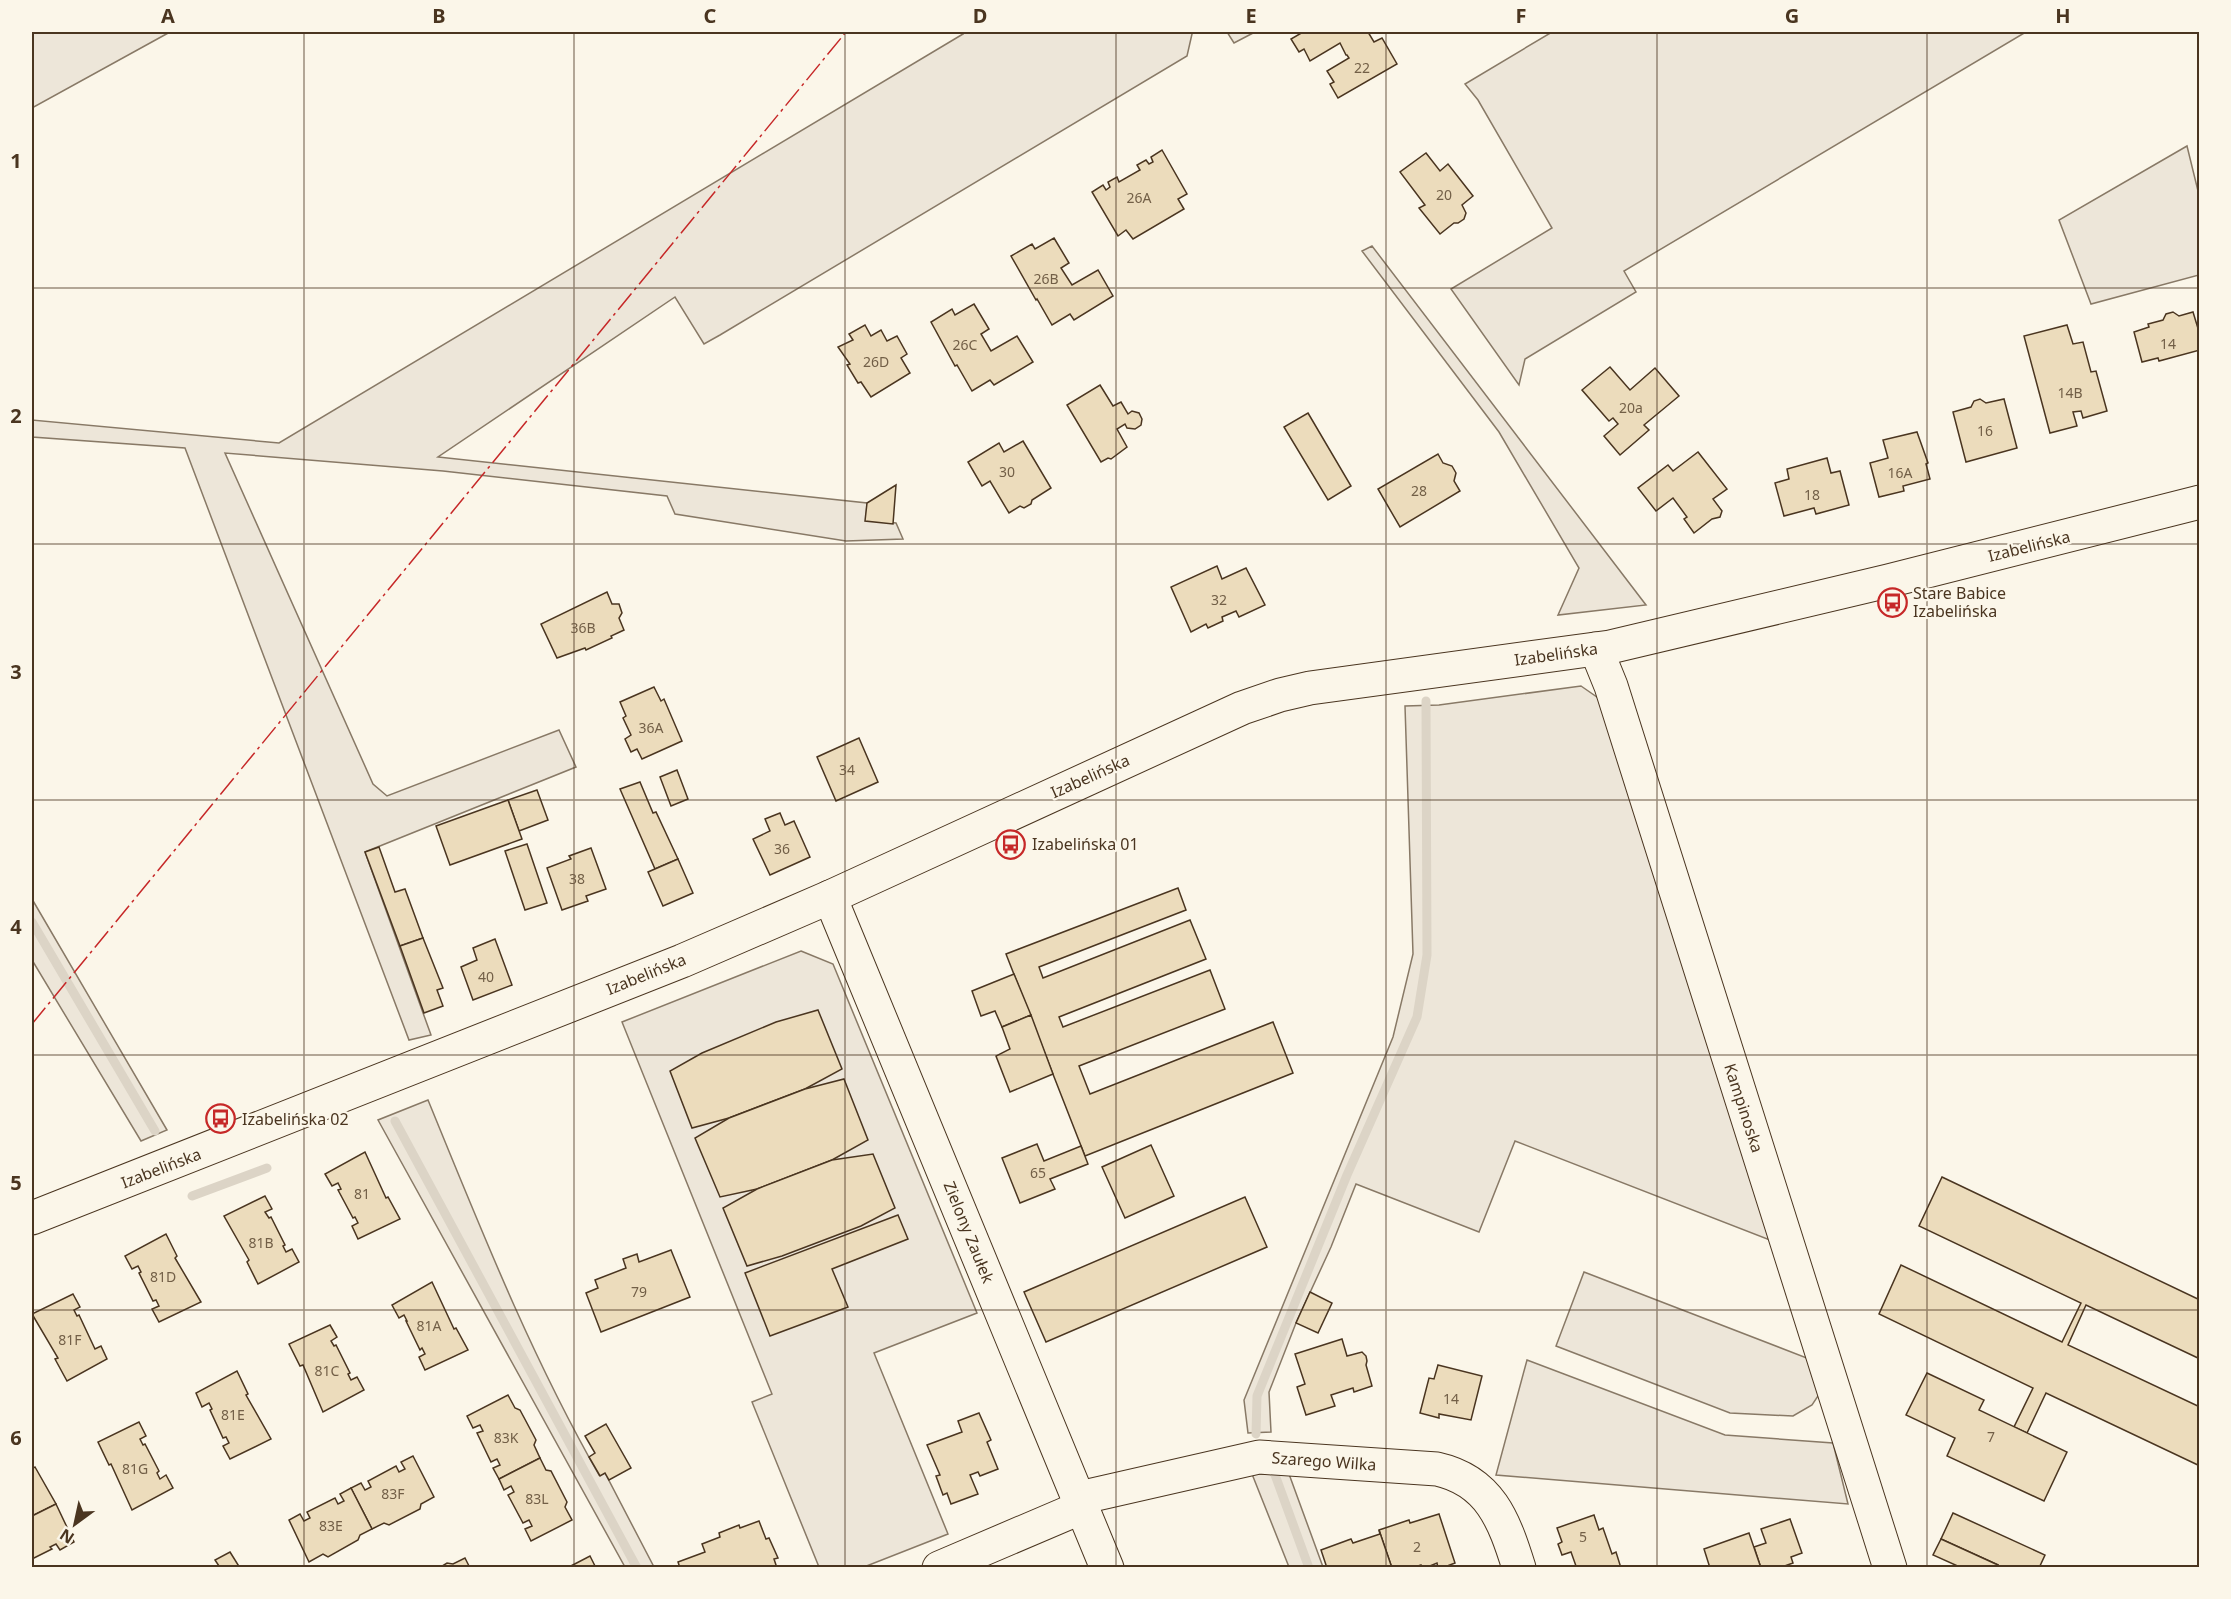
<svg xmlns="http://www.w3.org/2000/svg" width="2231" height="1599" viewBox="0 0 2231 1599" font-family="'Noto Sans',sans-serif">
<rect width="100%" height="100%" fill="#fbf6e9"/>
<!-- green -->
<g fill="#ede6d9" stroke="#887966" stroke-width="1.5">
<polygon points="32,32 170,32 32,108"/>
<polygon points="961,32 1191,32 1192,34 1187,56 720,335 704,344 675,297 438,457 867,503 866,520 896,523 903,539 846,541 675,514 667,496 443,471 225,453 373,784 387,796 559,730 576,767 365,852 431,1035 409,1040 185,448 32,437 32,420 279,443 963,34"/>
<polygon points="1227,32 1255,32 1234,43"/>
<polygon points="1552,32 2026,32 1624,271 1636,292 1525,359 1519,385 1451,289 1552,228 1478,100 1465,84"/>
<polygon points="2187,146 2199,195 2199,275 2091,304 2059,220"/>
<polygon points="1372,246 1646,605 1558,615 1579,568 1499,432 1362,251"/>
<polygon points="1581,686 1604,702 1775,1242 1515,1141 1479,1232 1356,1184 1331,1247 1296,1323 1269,1392 1271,1432 1248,1433 1244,1400 1393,1037 1413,954 1405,706 1439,705"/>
<polygon points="32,899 167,1130 141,1141 32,960"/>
<polygon points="801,951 833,964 977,1313 874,1353 948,1534 864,1567 819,1567 752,1402 772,1394 622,1022"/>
<path d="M428,1100C480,1227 531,1356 599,1475L605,1473L654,1567H625L378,1120Z"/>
<polygon points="1584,1272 1812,1360 1822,1390 1812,1405 1793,1416 1730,1413 1556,1346"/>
<polygon points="1527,1360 1725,1435 1833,1443 1848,1504 1496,1475"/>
<polygon points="1252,1474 1289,1474 1323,1567 1289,1567"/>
</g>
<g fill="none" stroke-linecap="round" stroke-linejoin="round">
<!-- stream -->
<g stroke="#dcd4c6" stroke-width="9">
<polyline points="32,922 155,1131"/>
<polyline points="395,1121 637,1568"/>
<polyline points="192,1196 267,1168"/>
<polyline points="1256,1434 1257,1396 1347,1175 1417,1017 1427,955 1426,701"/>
<polyline points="1274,1472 1309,1568"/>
</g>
</g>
<!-- building -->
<g fill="#ecdcbc" stroke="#4a3520" stroke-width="1.5">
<polygon points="1303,32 1368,32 1374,42 1382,38 1397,64 1338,98 1330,84 1334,82 1327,71 1349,58 1347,55 1346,55 1340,43 1310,61 1304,49 1299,52 1291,39"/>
<polygon points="1162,150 1187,194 1178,199 1184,209 1133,239 1126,230 1118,236 1092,192 1103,185 1106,190 1110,187 1108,182 1117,177 1119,182 1140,170 1137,165 1146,160 1149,164 1153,162 1151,157"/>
<polygon points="1426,153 1440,171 1448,164 1473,196 1462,205 1466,213 1464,219 1458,223 1454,223 1440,234 1419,208 1425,205 1400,172"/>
<polygon points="1054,238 1069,263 1061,268 1072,285 1098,270 1113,296 1074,320 1070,314 1052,325 1037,299 1036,300 1011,256 1032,244 1035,249"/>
<polygon points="974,304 989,329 981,334 991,351 1017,336 1033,362 994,385 990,380 972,391 957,365 955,366 931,322 952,309 955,315"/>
<polygon points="2173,312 2179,316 2193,312 2200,335 2200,350 2159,361 2158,358 2142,362 2134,332 2149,327 2148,324 2163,320 2166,314"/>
<polygon points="865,325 871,336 881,330 887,341 897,336 907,354 901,358 910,373 871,397 861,382 858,383 847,365 850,364 838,347 853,340 849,334"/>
<polygon points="2067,325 2073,344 2083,342 2091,372 2096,371 2107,411 2083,418 2081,411 2073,412 2077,426 2050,433 2024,336"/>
<polygon points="1610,367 1630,390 1655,368 1679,396 1644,425 1649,430 1620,455 1604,436 1618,424 1613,418 1609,421 1582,390"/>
<polygon points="1100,385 1113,406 1121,402 1128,414 1132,411 1139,413 1142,419 1141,425 1135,429 1127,428 1125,424 1117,429 1127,447 1111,459 1108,458 1101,462 1067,405"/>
<polygon points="1980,399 1986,403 2004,399 2017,448 1966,462 1953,412 1971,407 1974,401"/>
<polygon points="1308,413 1351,486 1328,500 1284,427"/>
<polygon points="1917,432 1928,463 1926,464 1930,479 1903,486 1904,491 1879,497 1870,463 1888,458 1883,440"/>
<polygon points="1023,441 1051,488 1032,500 1031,504 1024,508 1020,506 1009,513 990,481 982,486 968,462 999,443 1004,452"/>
<polygon points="1698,452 1727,489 1713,499 1722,511 1720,517 1712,519 1694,533 1684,519 1687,517 1673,498 1656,511 1638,488 1668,465 1673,471"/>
<polygon points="1438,454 1443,463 1452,466 1456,473 1454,481 1460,491 1400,527 1378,489"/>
<polygon points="1827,458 1831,473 1840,471 1849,505 1816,514 1814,508 1784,516 1775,483 1789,479 1787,469"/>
<polygon points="896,485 893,524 865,521 867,503"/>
<polygon points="1217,566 1222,579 1246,568 1265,605 1239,617 1236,611 1222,617 1223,621 1208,628 1206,624 1191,632 1171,587"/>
<polygon points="607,592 612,604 619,604 622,613 619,618 624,630 611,636 612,638 586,650 585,648 557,658 541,624"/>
<polygon points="654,687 661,701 664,699 682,741 642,759 637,749 631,752 625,739 631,735 623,718 626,716 620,702"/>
<polygon points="859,738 878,782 836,801 817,757"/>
<polygon points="677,770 688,799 671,806 660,777"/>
<polygon points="640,782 653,813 656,812 678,859 655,869 620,789"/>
<polygon points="537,790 548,820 519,831 508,800"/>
<polygon points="508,800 522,839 450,865 436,826"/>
<polygon points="780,813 785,825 794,821 810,857 770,875 753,839 770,831 765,819"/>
<polygon points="527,844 547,903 525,910 505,851"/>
<polygon points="379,847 395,892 405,889 423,938 400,946 365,852"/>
<polygon points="591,848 606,889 586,896 588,901 562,910 547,868 571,859 569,856"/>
<polygon points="678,859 693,893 663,906 648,872"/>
<polygon points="1178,888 1186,910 1039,967 1043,978 1190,920 1206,959 1059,1017 1063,1027 1210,970 1225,1009 1079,1066 1090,1094 1273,1022 1293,1073 1085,1156 1006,954"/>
<polygon points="423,938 443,988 437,990 443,1006 424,1013 400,946"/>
<polygon points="495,939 512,985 473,1000 461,967 477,960 473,948"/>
<polygon points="1014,974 1031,1015 1002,1027 995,1011 981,1016 972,991"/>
<polygon points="818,1010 842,1069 805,1089 729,1118 692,1128 670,1071 702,1053 776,1022"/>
<polygon points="1031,1015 1053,1074 1010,1092 996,1056 1010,1049 1002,1027"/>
<polygon points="844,1079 868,1140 832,1160 757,1189 720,1197 695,1138 729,1118 805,1089"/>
<polygon points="1037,1144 1044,1161 1081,1146 1088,1164 1050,1179 1055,1189 1020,1203 1002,1158"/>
<polygon points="1151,1145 1174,1196 1125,1218 1102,1167"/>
<polygon points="365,1152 386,1198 388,1197 400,1219 358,1239 352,1226 358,1223 355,1217 353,1218 338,1190 341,1189 338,1183 332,1186 325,1174"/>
<polygon points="873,1154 895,1208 861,1226 782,1256 747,1266 723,1208 757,1189 832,1160"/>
<polygon points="1942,1177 2200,1300 2200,1359 2086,1305 2068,1345 2200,1407 2200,1466 2046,1393 2027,1433 2014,1427 2033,1388 1879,1314 1901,1265 2062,1342 2081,1303 1919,1226"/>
<polygon points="265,1196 272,1209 265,1212 269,1218 271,1217 285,1245 283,1246 286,1252 292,1249 299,1262 258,1284 247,1262 249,1260 224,1216"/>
<polygon points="1245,1197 1267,1247 1046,1342 1024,1292"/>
<polygon points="898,1215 908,1239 832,1269 848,1307 770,1336 745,1273"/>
<polygon points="166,1234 177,1256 175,1258 201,1302 159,1322 152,1309 159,1306 156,1300 153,1301 139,1273 141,1272 138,1266 132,1269 125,1256"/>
<polygon points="671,1250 690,1297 601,1332 586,1293 598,1288 595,1280 626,1268 623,1259 637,1254 639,1262"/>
<polygon points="432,1282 454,1329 456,1328 468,1350 425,1370 419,1357 425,1354 422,1348 420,1350 406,1321 407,1321 404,1315 399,1318 392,1305"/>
<polygon points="1310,1292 1332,1303 1318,1333 1296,1323"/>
<polygon points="73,1294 80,1307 74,1310 77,1316 79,1315 95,1349 101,1346 107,1359 67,1381 55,1359 58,1358 32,1314"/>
<polygon points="330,1325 337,1337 331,1341 334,1346 336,1345 350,1373 348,1374 351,1380 357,1377 364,1390 323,1412 303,1365 300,1366 289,1344"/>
<polygon points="1342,1339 1347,1356 1362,1352 1366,1356 1367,1361 1366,1365 1372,1386 1354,1392 1353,1388 1331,1395 1335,1406 1306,1415 1297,1387 1305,1384 1295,1354"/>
<polygon points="1438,1365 1482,1376 1471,1420 1439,1414 1439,1418 1420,1413 1429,1378 1434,1379"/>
<polygon points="237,1371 248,1394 246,1395 271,1439 230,1459 223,1446 229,1443 226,1437 223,1438 210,1410 212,1409 209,1403 202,1407 196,1393"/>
<polygon points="1927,1373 1984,1400 1979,1410 2067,1452 2044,1501 1947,1456 1955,1438 1906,1415"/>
<polygon points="508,1395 515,1408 520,1410 536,1440 534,1445 540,1458 499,1479 493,1468 500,1465 497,1459 491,1462 477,1433 483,1431 480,1425 473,1428 467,1416"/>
<polygon points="979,1413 991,1440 987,1442 998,1469 980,1476 978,1472 970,1475 978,1494 951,1504 947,1493 943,1495 936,1476 940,1475 927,1445 962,1432 958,1421"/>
<polygon points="139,1422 146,1436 140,1439 143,1445 145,1444 159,1471 157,1473 160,1479 166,1475 173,1488 132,1510 111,1464 109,1465 98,1442"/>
<polygon points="606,1424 631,1468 609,1480 605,1473 600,1476 589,1457 595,1453 585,1436"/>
<polygon points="413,1456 434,1497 421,1504 420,1509 389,1525 384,1523 372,1529 351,1488 361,1483 365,1490 371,1487 368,1481 396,1466 399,1472 405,1469 401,1462"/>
<polygon points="540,1458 546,1470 551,1471 567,1502 565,1507 572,1520 531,1541 525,1529 532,1526 529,1520 523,1523 508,1495 514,1492 511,1486 504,1490 499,1479"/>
<polygon points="35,1467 56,1504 32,1516 32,1469"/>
<polygon points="351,1488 372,1529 360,1535 358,1540 328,1557 323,1554 309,1562 289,1520 300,1514 304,1521 310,1518 307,1512 335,1498 338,1504 344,1501 340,1494"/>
<polygon points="56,1504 74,1542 60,1550 56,1544 50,1547 52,1549 32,1559 32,1516"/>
<polygon points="1953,1513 2045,1555 2039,1568 1997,1568 1998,1565 1941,1539"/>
<polygon points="1439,1514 1455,1563 1442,1568 1438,1568 1437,1563 1425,1568 1422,1568 1421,1565 1412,1568 1392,1568 1379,1530 1409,1520 1410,1523"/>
<polygon points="1594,1515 1599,1530 1603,1528 1612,1554 1616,1552 1621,1568 1571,1568 1576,1566 1571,1552 1562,1555 1558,1544 1562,1542 1557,1528"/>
<polygon points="1790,1519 1802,1553 1791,1557 1793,1563 1779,1568 1761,1568 1754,1547 1766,1543 1761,1529"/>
<polygon points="759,1521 766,1539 769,1538 778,1558 774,1559 777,1568 680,1568 678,1562 705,1552 702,1544 720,1537 719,1533 739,1525 740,1528"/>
<polygon points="1379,1530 1392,1568 1327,1568 1321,1550 1351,1539 1353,1543 1380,1534"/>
<polygon points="1749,1533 1761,1568 1710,1568 1704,1549"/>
<polygon points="1941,1539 1998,1565 1997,1568 1962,1568 1933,1555"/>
<polygon points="230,1552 240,1568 215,1568 219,1566 215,1560"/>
<polygon points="590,1556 596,1568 567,1568"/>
<polygon points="465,1558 470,1568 439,1568 447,1563 453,1564"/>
</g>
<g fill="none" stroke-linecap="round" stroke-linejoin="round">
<defs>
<g id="minor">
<polyline points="1596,649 1611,686 1890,1568"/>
<polyline points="830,897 1107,1568"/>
<polyline points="32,1218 682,961 830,897 1242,708 1280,695 1310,688 1610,647 1888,581 2200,502"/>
<path d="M1079,1498L1259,1457L1437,1469C1490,1481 1504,1520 1519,1568"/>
<polyline points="939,1568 1082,1507"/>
</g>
</defs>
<!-- minor casing -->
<use href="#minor" stroke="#4a3520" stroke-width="35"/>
<!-- minor -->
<use href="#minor" stroke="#fbf6e9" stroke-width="33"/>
<!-- power -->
<polyline stroke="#c62828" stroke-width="1.5" stroke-dasharray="21 4.5 3 4.5" stroke-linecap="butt" points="32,1024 846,32"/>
</g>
<!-- grid -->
<path fill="none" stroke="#4a3520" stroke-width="1.5" stroke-opacity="0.55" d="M304,32V1568M574,32V1568M845,32V1568M1116,32V1568M1386,32V1568M1657,32V1568M1927,32V1568M32,288H2200M32,544H2200M32,800H2200M32,1055H2200M32,1310H2200"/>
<!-- icons -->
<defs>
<symbol id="bus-ring" viewBox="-11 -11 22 22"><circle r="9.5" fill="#fbf6e9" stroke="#c62828" stroke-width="1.5"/><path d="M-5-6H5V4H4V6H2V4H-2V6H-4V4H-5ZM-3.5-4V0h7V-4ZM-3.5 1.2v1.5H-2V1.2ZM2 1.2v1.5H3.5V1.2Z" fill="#c62828"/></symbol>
</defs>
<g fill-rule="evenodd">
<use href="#bus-ring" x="1876" y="586" width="33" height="33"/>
<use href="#bus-ring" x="994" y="828" width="33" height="33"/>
<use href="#bus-ring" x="204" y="1102" width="33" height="33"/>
</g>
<g text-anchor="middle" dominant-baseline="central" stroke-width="4.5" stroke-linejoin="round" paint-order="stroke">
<!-- number labels -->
<g font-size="14" fill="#725f47">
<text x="1362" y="67">22</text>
<text x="1444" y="194">20</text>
<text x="1139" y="197">26A</text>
<text x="1046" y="278">26B</text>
<text x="2168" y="343">14</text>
<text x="965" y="344">26C</text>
<text x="876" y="361">26D</text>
<text x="2070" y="392">14B</text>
<text x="1631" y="407">20a</text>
<text x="1985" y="430">16</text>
<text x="1007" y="471">30</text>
<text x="1900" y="472">16A</text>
<text x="1419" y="490">28</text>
<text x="1812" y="494">18</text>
<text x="1219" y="599">32</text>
<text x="583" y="627">36B</text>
<text x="651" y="727">36A</text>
<text x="847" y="769">34</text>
<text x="782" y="848">36</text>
<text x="577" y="878">38</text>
<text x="486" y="976">40</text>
<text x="1038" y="1172">65</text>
<text x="362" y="1193">81</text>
<text x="261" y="1242">81B</text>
<text x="163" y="1276">81D</text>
<text x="639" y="1291">79</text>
<text x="429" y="1325">81A</text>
<text x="70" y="1339">81F</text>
<text x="327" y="1370">81C</text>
<text x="1451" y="1398">14</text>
<text x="233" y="1414">81E</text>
<text x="1991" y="1436">7</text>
<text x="506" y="1437">83K</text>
<text x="135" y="1468">81G</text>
<text x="393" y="1493">83F</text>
<text x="537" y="1498">83L</text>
<text x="331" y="1525">83E</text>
<text x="1583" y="1536">5</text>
<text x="1417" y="1546">2</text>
</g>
<!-- street labels -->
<g font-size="16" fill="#4a3520" stroke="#fbf6e9">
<text transform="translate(2029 546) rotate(-14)">Izabelińska</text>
<text transform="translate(1556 654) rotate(-8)">Izabelińska</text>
<text transform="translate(1090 776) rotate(-24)">Izabelińska</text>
<text transform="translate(646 974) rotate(-22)">Izabelińska</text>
<text transform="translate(1744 1108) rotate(72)">Kampinoska</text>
<text transform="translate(161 1168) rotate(-21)">Izabelińska</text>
<text transform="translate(969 1232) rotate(68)">Zielony Zaułek</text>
<text transform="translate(1324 1461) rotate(4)">Szarego Wilka</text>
</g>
<!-- poi labels -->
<g font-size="16" fill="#4a3520" stroke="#fbf6e9" text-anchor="start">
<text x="1913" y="593">Stare Babice<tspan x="1913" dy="18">Izabelińska</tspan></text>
<text x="1032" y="844">Izabelińska 01</text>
<text x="242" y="1119">Izabelińska 02</text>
</g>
</g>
<!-- border -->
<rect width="2231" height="1599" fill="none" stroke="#fbf6e9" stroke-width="66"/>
<!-- north arrow -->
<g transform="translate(75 1524) rotate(213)" stroke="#fbf6e9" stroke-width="4.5" paint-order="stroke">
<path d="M0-4.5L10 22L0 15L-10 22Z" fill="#4a3520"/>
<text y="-9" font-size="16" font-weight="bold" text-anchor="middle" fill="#4a3520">N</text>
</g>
<rect x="33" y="33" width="2165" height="1533" fill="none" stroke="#4a3520" stroke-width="2"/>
<g font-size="20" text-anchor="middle" font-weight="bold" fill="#4a3520">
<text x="168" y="23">A</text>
<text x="439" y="23">B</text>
<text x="710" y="23">C</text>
<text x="980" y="23">D</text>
<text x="1251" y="23">E</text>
<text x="1521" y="23">F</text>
<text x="1792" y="23">G</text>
<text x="2063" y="23">H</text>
<text x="16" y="168">1</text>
<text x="16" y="423">2</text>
<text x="16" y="679">3</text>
<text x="16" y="934">4</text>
<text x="16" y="1190">5</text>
<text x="16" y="1445">6</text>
</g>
</svg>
